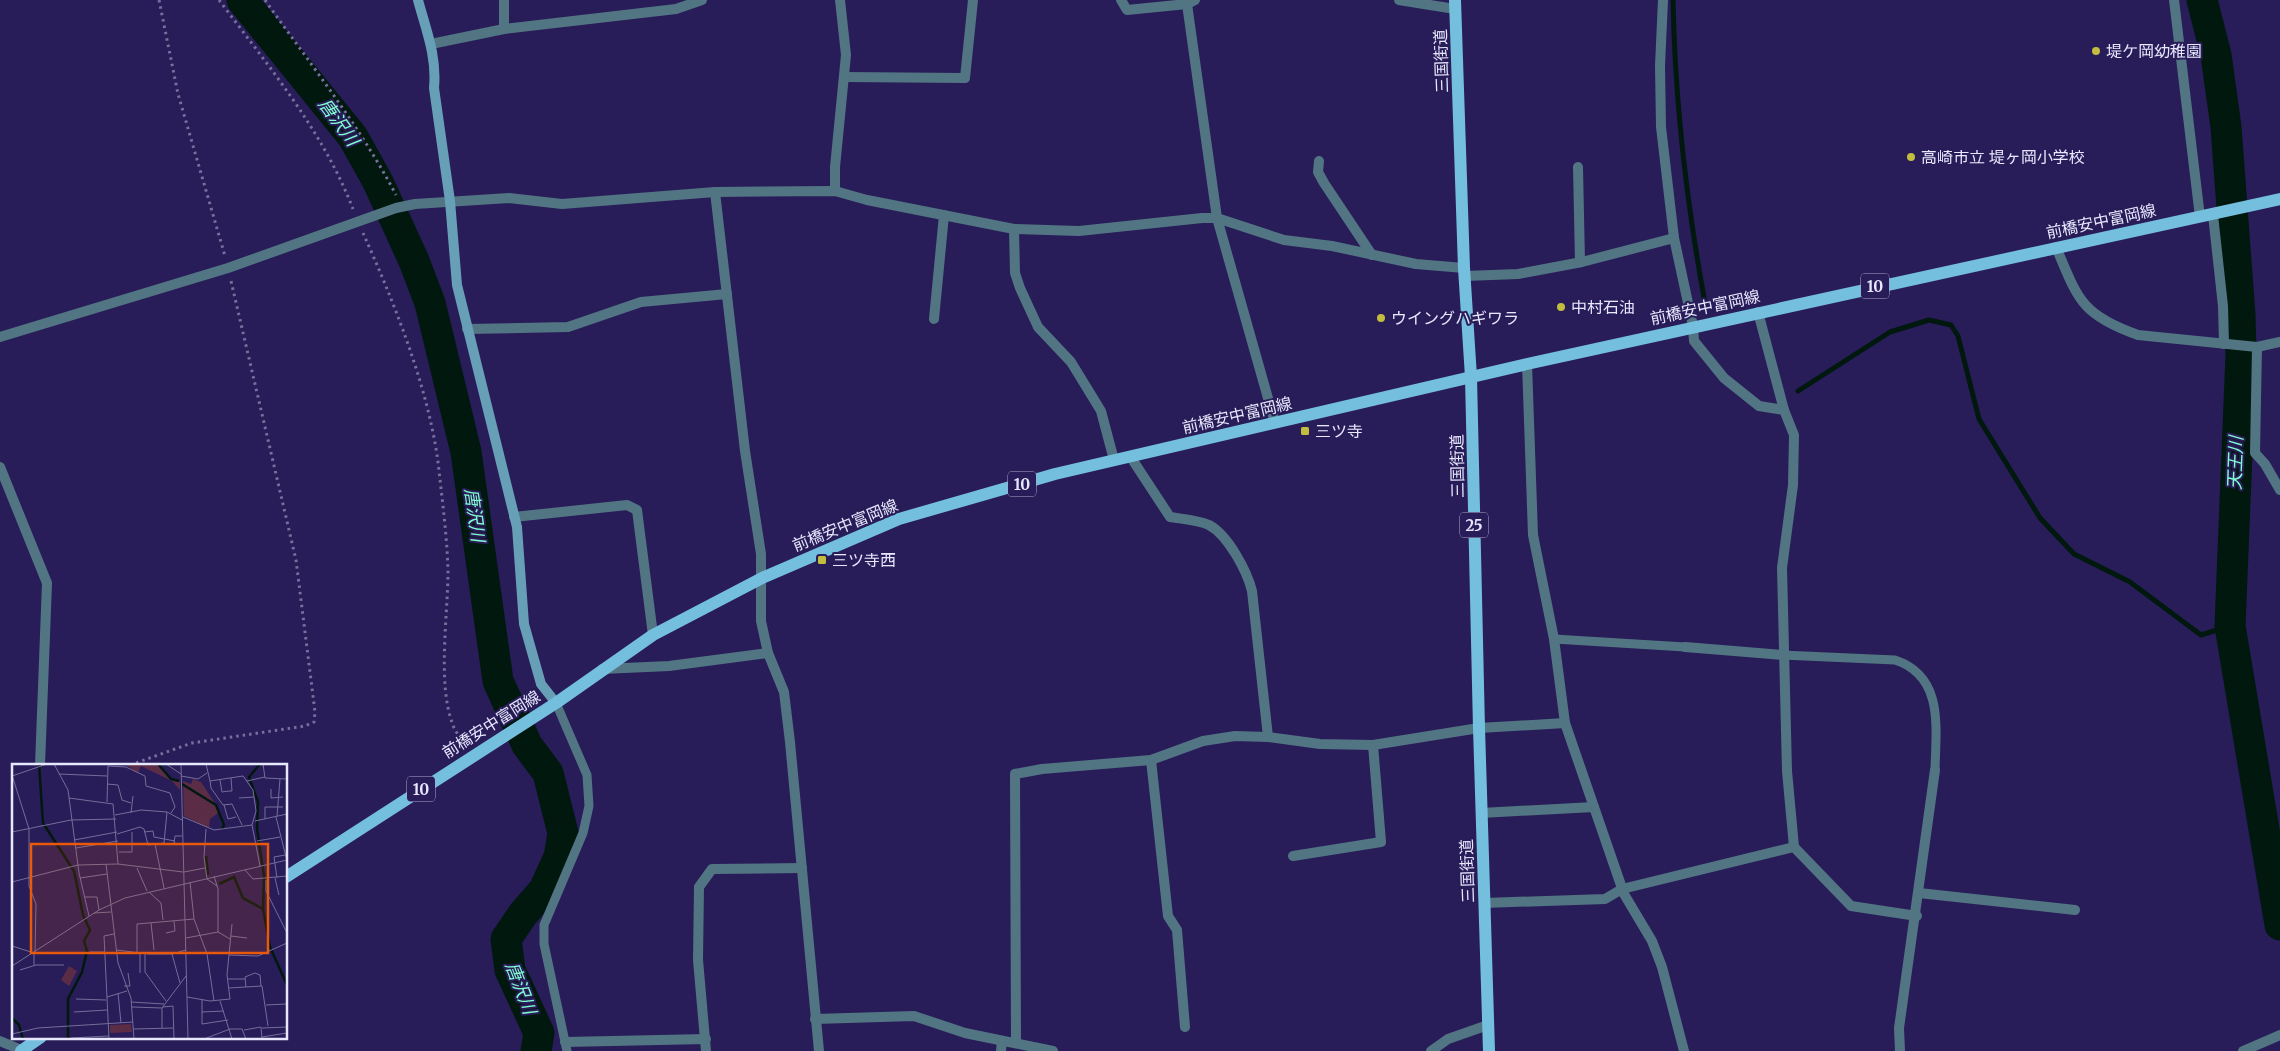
<svg xmlns="http://www.w3.org/2000/svg" width="2280" height="1051" viewBox="0 0 2280 1051" font-family="Merriweather,'Noto Sans JP',serif">
<rect width="100%" height="100%" fill="#281d58"/>
<g fill="none" stroke-linecap="round" stroke-linejoin="round">
<!-- stream -->
<g stroke="#00180e" stroke-width="5">
<path d="M1673,0C1675,105 1686,200 1705,303"/>
<polyline points="1798,391 1890,332 1929,320 1951,325 1958,336 1979,419 2040,518 2074,554 2130,582 2201,635 2230,626"/>
</g>
<!-- river -->
<g stroke="#00180e" stroke-width="31">
<polyline points="242,0 353,137 378,182 414,261 430,303 466,452 498,681 527,745 548,773 563,833 559,857 544,890 523,914 506,939 510,970 539,1033 536,1051"/>
<polyline points="2202,0 2216,55 2226,127 2240,315 2241,354 2230,626 2280,925"/>
</g>
<!-- path -->
<g stroke="#76709c" stroke-width="3" stroke-dasharray="2.5 4" stroke-linecap="butt">
<polyline points="159,0 178,94 225,256"/>
<path d="M219,0C269,67 323,131 353,209"/>
<path d="M265,0C310,64 360,126 396,195"/>
<path d="M363,233C394,302 428,387 438,462C442,498 447,535 448,571C448,615 437,685 453,725C455,732 461,738 465,744"/>
<polyline points="130,765 192,743 305,726 314,722 315,712 296,560 231,281"/>
</g>
<!-- lane -->
<g stroke="#527583" stroke-width="9">
<polyline points="1554,639 1685,647"/>
<path d="M1782,655L1895,660C1944,676 1936,727 1935,770"/>
<polyline points="556,703 587,775 589,806 583,833 544,925 544,944 567,1051"/>
</g>
<!-- street -->
<g stroke="#527583" stroke-width="10">
<polyline points="1121,0 1127,10 1187,4 1195,0"/>
<polyline points="1399,0 1455,9"/>
<polyline points="1663,0 1660,66 1661,127 1674,238 1693,326 1694,341 1724,378 1759,406 1784,410"/>
<polyline points="2174,0 2200,217"/>
<polyline points="1187,4 1217,218 1275,423"/>
<polyline points="504,29 504,0"/>
<polyline points="431,44 504,29 676,9 702,0"/>
<polyline points="844,77 965,78 973,0"/>
<polyline points="1319,161 1318,172 1324,183 1372,255"/>
<polyline points="1578,167 1580,262"/>
<polyline points="835,191 835,167 846,55 840,0"/>
<polyline points="715,192 745,451 761,554 761,621 768,653 784,692 790,742 819,1051"/>
<polyline points="2213,215 2223,306 2224,344"/>
<polyline points="1014,229 1015,273 1020,288 1038,327 1071,362 1101,411 1114,460"/>
<path d="M2056,247C2078,299 2081,315 2138,335L2257,347L2280,342"/>
<polyline points="1465,276 1518,274 1582,262 1674,238"/>
<polyline points="1758,312 1784,410 1794,435 1793,485 1782,568 1787,771 1794,847 1851,906 1917,916"/>
<polyline points="934,319 944,215"/>
<polyline points="467,329 568,327 641,302 727,294"/>
<polyline points="0,337 228,268 396,208 415,204 509,198 562,204 715,192 835,191 867,200 1014,229 1079,231 1202,218 1217,218 1284,240 1332,246 1416,264 1464,268"/>
<polyline points="2257,347 2255,453 2265,464 2280,490"/>
<polyline points="1527,364 1533,535 1554,639 1565,723 1624,894 1652,941 1662,967 1684,1051"/>
<path d="M1130,456L1170,517C1182,519 1198,520 1209,525C1228,535 1247,571 1252,591L1268,737"/>
<polyline points="0,467 47,583 40,765"/>
<polyline points="514,517 627,505 637,510 653,635"/>
<polyline points="1685,647 1782,655"/>
<polyline points="602,669 669,666 768,653"/>
<polyline points="1151,760 1168,916 1177,930 1185,1027"/>
<polyline points="1481,813 1594,807"/>
<polyline points="1293,856 1381,842 1373,745"/>
<polyline points="1919,893 2075,910"/>
<polyline points="1484,903 1605,899 1622,889 1794,847"/>
<polyline points="815,1019 914,1016 965,1033 1053,1051"/>
<polyline points="0,1041 24,1051"/>
<polyline points="565,1042 706,1039"/>
<polyline points="1016,1042 1015,774 1042,769 1151,760 1203,741 1235,736 1268,737 1320,744 1373,745 1479,728 1565,723"/>
<polyline points="706,1051 698,960 699,887 712,869 802,868"/>
<polyline points="1001,1051 1002,1041"/>
<polyline points="1431,1051 1448,1039 1488,1025"/>
<polyline points="1900,1051 1899,1028 1935,770"/>
<polyline points="2243,1051 2280,1035"/>
</g>
<!-- secondary -->
<path stroke="#679fb7" stroke-width="10" d="M418,0C426,30 437,56 434,88L450,201L457,285L517,527L524,624L541,684L556,703"/>
<!-- primary -->
<g stroke="#75bfde" stroke-width="12">
<polyline points="1455,0 1464,268 1471,377 1479,728 1489,1051"/>
<polyline points="286,877 556,703 653,635 762,578 899,519 1055,474 1527,364 2280,199"/>
<polyline points="21,1051 41,1037"/>
</g>
</g>
<!-- markers -->
<g fill="#c3bd3f" stroke="#281d58" stroke-width="2">
<circle cx="2096" cy="51" r="5"/>
<circle cx="1911" cy="157" r="5"/>
<circle cx="1561" cy="307" r="5"/>
<circle cx="1381" cy="318" r="5"/>
<rect x="1300" y="426" width="10" height="10" rx="2.5"/>
<rect x="817" y="555" width="10" height="10" rx="2.5"/>
</g>
<g text-anchor="middle" dominant-baseline="central" stroke-width="4" stroke-linejoin="round" paint-order="stroke">
<!-- shield labels -->
<g fill="#281d58" stroke="#aeaacc" stroke-width="1">
<rect x="1861" y="273.5" width="28" height="25" rx="4"/>
<rect x="1008" y="471.5" width="28" height="25" rx="4"/>
<rect x="1460" y="512.5" width="28" height="25" rx="4"/>
<rect x="407" y="776.5" width="28" height="25" rx="4"/>
</g>
<g font-size="15" font-weight="bold" fill="#e7e7fd">
<text x="1875" y="286">10</text>
<text x="1022" y="484">10</text>
<text x="1474" y="525">25</text>
<text x="421" y="789">10</text>
</g>
<!-- poi labels -->
<g font-size="16" fill="#e7e7fd" stroke="#281d58" text-anchor="start">
<text x="2106" y="51">堤ケ岡幼稚園</text>
<text x="1921" y="157">高崎市立 堤ヶ岡小学校</text>
<text x="1571" y="307">中村石油</text>
<text x="1391" y="318">ウイングハギワラ</text>
<text x="1315" y="431">三ツ寺</text>
<text x="832" y="560">三ツ寺西</text>
</g>
<!-- street labels -->
<g font-size="16" fill="#e7e7fd" stroke="#281d58">
<text transform="translate(1441 61) rotate(-92)">三国街道</text>
<text transform="translate(2101 221) rotate(-12)">前橋安中富岡線</text>
<text transform="translate(1705 307) rotate(-12)">前橋安中富岡線</text>
<text transform="translate(1237 415) rotate(-13)">前橋安中富岡線</text>
<text transform="translate(1457 466) rotate(-91)">三国街道</text>
<text transform="translate(845 525) rotate(-22)">前橋安中富岡線</text>
<text transform="translate(491 724) rotate(-32)">前橋安中富岡線</text>
<text transform="translate(1467 871) rotate(-92)">三国街道</text>
</g>
<!-- water labels -->
<g font-size="18" font-style="italic" fill="#81fecf" stroke="#281d58">
<text transform="translate(339 122) rotate(54)">唐沢川</text>
<text transform="translate(2235 463) rotate(-88)">天王川</text>
<text transform="translate(475 515) rotate(82)">唐沢川</text>
<text transform="translate(521 988) rotate(69)">唐沢川</text>
</g>
</g>
<!-- overview -->
<g transform="translate(12 764)">
<rect width="275" height="275" fill="#281d58"/>
<path d="M113,0H145L159,16L168,18V26L160,17L133,4L129,2L126,9ZM181,15L189,18L206,44V49L198,55L197,64L172,52L171,17L179,20ZM57,202L65,207L57,222L49,216ZM119,260L120,268L98,269V261Z" fill="#5b2c46"/>
<path fill="none" stroke="#00180e" stroke-width="2.5" d="M27,0L31,59L62,107L71,151L78,166L72,177L75,187L70,208L56,235V275M146,0L159,15L167,17M248,0L237,13L246,38L245,65L252,112L251,145L258,183L275,221M170,20L204,41L212,61L210,65M194,92L196,111M207,120L222,113L231,134L251,145M0,254L7,261L11,275"/>
<path fill="none" stroke="#746e9a" stroke-width="1" d="M42,0L56,26L67,109L77,152M154,0L169,10M169,0L176,275M194,0L198,17L231,12L241,26L244,47L240,61L248,102M251,0L253,14L275,15M96,2L114,3L133,12L134,22L158,29L163,43L159,49M47,10L95,12M0,11L17,65V122L24,140L23,188M0,12L35,0M169,12L186,15L195,9M208,16L210,28L217,27H220L219,14M198,17L199,24L211,41L220,40L230,61M235,17L253,13M95,20L106,21L110,36L119,39M259,25V34L271,33M57,34L101,40L106,100M227,34L242,33M95,38L96,2M212,41L216,55L224,53M119,49L121,32M103,51L129,46L155,48L170,56M265,52L268,15M171,53L202,66L240,61M264,53L275,97M253,55V43H271M243,57L275,50M194,65L192,93L195,115L205,122M0,68L59,56L104,55M132,68L141,67L142,73L163,77M105,70L128,63L132,65L136,81L152,79L155,48M170,72H163L162,79L171,81M62,76L105,68M245,77L268,73M143,80L152,124M64,84L106,77M107,88H120V68M94,100L106,199L119,234L122,275M125,104L135,127M233,106L241,115L275,112M172,108L193,104M202,112L206,125V168L218,175M68,114L95,110M263,114L267,131M265,114L262,93L273,91M254,116V127L275,169M0,118L66,101L106,100L171,108M178,118L182,155L195,190L202,237M137,128L149,139L151,156M73,133H85L87,146M82,149L99,148M139,159L142,186M154,169L163,167L162,157M219,172L235,174M174,174L206,168M0,182L22,189V201M104,186L137,190H160L174,186M78,188H93M125,188V160L182,155M133,190V208L154,237M160,190L168,219M217,191L246,192L275,179M0,202L87,146L113,134L275,96M8,206L24,201H52M128,209V189M215,215H233M112,222H118L116,209M234,223L233,213L243,209L248,211L249,222M217,224L250,222L256,262M106,229L109,259M95,233L115,227M175,233L198,237L218,235L215,211L220,160M64,235L94,236M190,235V260L216,256M208,237L220,275M119,238L152,240M254,241L274,240M120,243L150,244M151,243L161,242L162,275M62,248L95,246M190,248L212,247M150,264V244L174,212M250,264L275,263M121,265L161,264M232,266L249,263L250,275M0,270L26,264L121,258M250,273L275,269M59,274L97,272M97,275L92,172L102,170M192,275L218,265H230L234,275"/>
<path fill="#e8590c" fill-opacity="0.15" stroke="#e8590c" stroke-width="2.5" d="M19,80H256V189H19Z"/>
<rect width="275" height="275" fill="none" stroke="#e7e7fd" stroke-width="2.5"/>
</g>
</svg>
